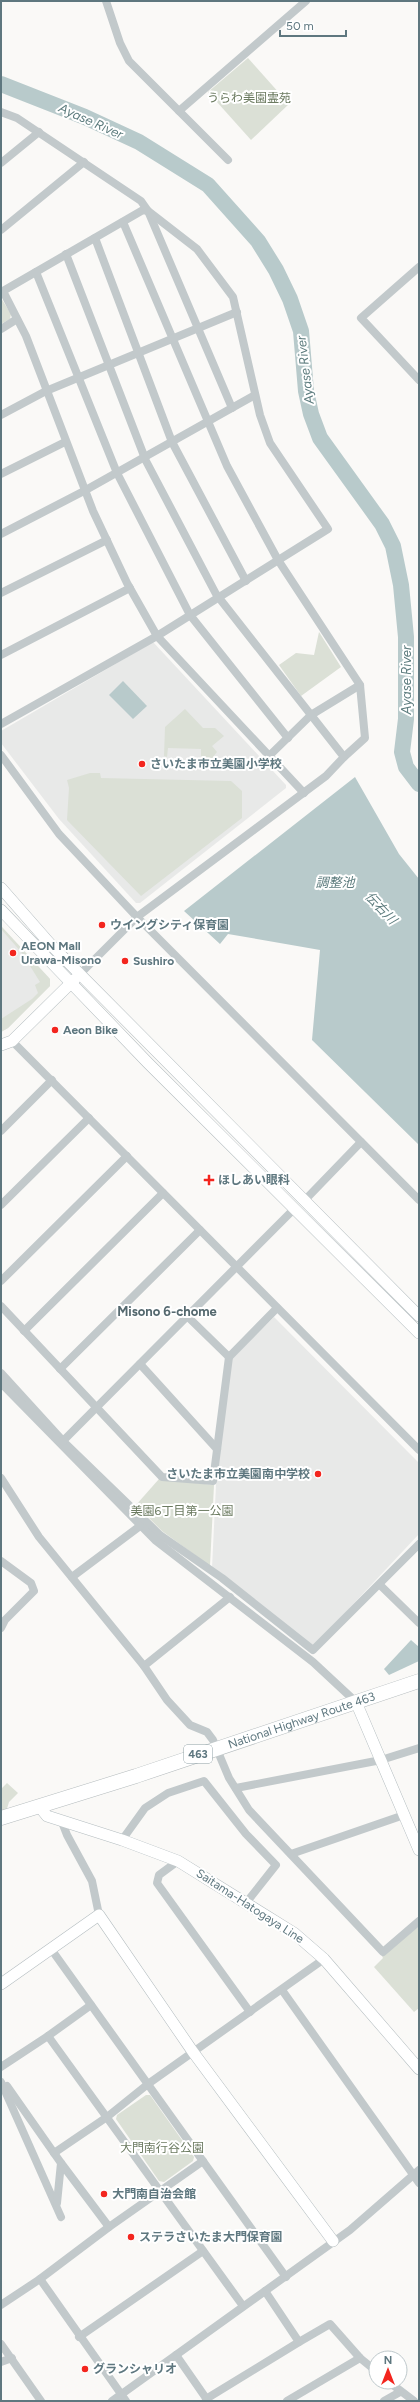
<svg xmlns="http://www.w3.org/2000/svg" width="420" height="2402" viewBox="0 0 420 2402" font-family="Figtree,'Noto Sans JP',sans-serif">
<rect width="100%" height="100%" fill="#faf9f7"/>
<!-- built -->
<g fill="#e8e9e8">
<polygon points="153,642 286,785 286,788 140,903 136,903 59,819 1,743 1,731"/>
<polygon points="1,926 50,979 50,986 8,1028 1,1032"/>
<polygon points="274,1317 419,1463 419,1534 313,1647 212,1568 216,1485 231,1360"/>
</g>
<!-- green -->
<g fill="#dbe0d6">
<polygon points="248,58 289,104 251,140 208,92"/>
<polygon points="1,298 11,314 10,319 1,324"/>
<polygon points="319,632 341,667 301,696 279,665 296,653 314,655"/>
<polygon points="185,709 203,728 215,728 224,736 212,746 217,752 212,758 201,757 201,749 168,748 167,757 164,756 165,727"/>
<polygon points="90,773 100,773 101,778 231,781 242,791 242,818 141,896 67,820 69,788 67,780"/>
<polygon points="1,926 50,979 50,986 8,1028 1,1032 1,1019 32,999 38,993 35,985 40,982 22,953 1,929"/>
<polygon points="159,1479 214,1485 210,1566 162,1531 136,1505"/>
<polygon points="7,1783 18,1793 9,1802 6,1812 1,1812 1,1789"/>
<polygon points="419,1926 419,2008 414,2012 374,1967 383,1958 382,1956"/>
<polygon points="146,2095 150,2095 194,2157 193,2161 164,2182 159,2181 116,2119 117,2115"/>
</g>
<!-- water -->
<g fill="#b8cacb">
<polygon points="123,681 147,706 133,719 109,695"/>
<polygon points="355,777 399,854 419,879 419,1145 312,1040 320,950 228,934 220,944 184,911"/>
<polygon points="411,1640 419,1647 419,1661 389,1675 384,1669"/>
</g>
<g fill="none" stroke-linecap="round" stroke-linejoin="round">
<!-- river -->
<polyline stroke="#b8cacb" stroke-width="16" points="1,84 85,117 139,142 208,185 258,241 276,270 290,299 301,331 306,391 311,414 320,438 382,524 393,546 401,585 406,637 406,719 402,752 406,767 419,784"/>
<defs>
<g id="secondary">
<polyline points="1,888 51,945 419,1316"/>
<polyline points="1,910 148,1063 419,1333"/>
<polyline points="1,1045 12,1041 75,979"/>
<polyline points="356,1702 419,1850"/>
<polyline points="39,1806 47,1816 122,1840 178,1861 294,1933 324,1959 419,2069"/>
<polyline points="1,1984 99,1915 193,2052 333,2241"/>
</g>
<g id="highway">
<path id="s1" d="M1,1818L136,1776L419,1681"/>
</g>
</defs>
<!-- secondary casing -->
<use href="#secondary" stroke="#b4bdc0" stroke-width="12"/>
<!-- highway casing -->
<use href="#highway" stroke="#b5bcbe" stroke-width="15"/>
<!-- street -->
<g stroke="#c2c9cb" stroke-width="8">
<polyline points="106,1 120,43 129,61 228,160"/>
<polyline points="179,111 306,1"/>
<polyline points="1,112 17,118 141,201 148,211 232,408"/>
<polyline points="1,163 39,132"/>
<polyline points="123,222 227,466 278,560 360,685 365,738 344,757"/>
<polyline points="1,230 84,162"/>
<polyline points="95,238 172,442 246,581"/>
<polyline points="66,254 146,461 216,594 344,757 326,776 137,917 80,974"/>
<polyline points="419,267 361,318 419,380"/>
<polyline points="36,272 117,473 190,615 288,738"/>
<polyline points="1,329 17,319"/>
<polyline points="1,415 46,391 237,312"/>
<polyline points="1,474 65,442"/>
<polyline points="1,534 84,491 255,395"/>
<polyline points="1,593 107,540"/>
<polyline points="1,655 130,588"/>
<polyline points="1,724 157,636 328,529 270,443 260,415 233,297 197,249 148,211 143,210 3,291 26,336 93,511 127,583 157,636 304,793"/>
<polyline points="1,755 59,834 137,917 419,1200"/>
<polyline points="268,757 311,715 360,685"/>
<polyline points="12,1041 419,1450"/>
<polyline points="1,1131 52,1080"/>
<polyline points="304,1201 361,1142"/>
<polyline points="1,1205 89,1118"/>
<polyline points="1,1281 127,1156"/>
<polyline points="1,1306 162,1477 213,1481 229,1357 277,1308"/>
<polyline points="188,1317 229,1357"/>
<polyline points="24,1331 163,1193"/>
<polyline points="140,1364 217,1449"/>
<polyline points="60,1369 200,1230"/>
<polyline points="1,1373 63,1441 160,1535 222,1578 313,1650 419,1544"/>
<polyline points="1,1383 155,1540 313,1662 356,1702"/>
<polyline points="63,1441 295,1208"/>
<polyline points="1,1478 39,1537 144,1666 167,1700 190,1725 207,1732 213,1740 229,1778 249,1810 383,1952 419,1921"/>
<polyline points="1,1561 31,1583 34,1591 5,1620 1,1628"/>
<polyline points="72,1577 140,1526"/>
<polyline points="380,1585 419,1623"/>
<polyline points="144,1666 230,1597"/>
<polyline points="236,1788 381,1760 419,1748"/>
<polyline points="62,1822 67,1835 92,1881 99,1915"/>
<polyline points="122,1840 145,1808 168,1793 204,1781 246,1834 276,1865 246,1903"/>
<polyline points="291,1854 404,1815"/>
<polyline points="178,1861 159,1875 157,1883 250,2012"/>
<polyline points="51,1949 286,2277"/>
<polyline points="282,1990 419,2183"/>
<polyline points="48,2036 243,2306"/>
<polyline points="1,2067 48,2036 91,2005"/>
<polyline points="1,2082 61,2217"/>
<polyline points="7,2086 61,2163 57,2203"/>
<polyline points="54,2153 107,2117 148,2084 324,1959"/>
<polyline points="61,2163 109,2227"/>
<polyline points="40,2279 109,2227 203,2161"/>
<polyline points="265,2291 299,2342 330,2324 360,2358 376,2371"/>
<polyline points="1,2305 40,2279 126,2401"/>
<polyline points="79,2337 203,2251"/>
<polyline points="1,2344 41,2401"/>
<polyline points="176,2355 208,2401"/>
<polyline points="1,2362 12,2358"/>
<polyline points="389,2382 414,2401"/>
<polyline points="206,2399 299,2342"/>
<polyline points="112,2401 350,2230 419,2170"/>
<polyline points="287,2401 360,2358"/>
<polyline points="384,2401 400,2392"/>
</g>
<!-- secondary -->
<use href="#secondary" stroke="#fff" stroke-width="11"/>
<!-- highway -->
<use href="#highway" stroke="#fff" stroke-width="14"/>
</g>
<!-- markers -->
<g fill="#f3251e" stroke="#fff" stroke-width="1.5">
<circle cx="142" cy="764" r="4"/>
<circle cx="102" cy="925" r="4"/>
<circle cx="13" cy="953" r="4"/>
<circle cx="125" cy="961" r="4"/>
<circle cx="55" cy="1030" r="4"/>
<path d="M207 1174h4v4h4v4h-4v4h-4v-4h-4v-4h4z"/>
<circle cx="318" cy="1474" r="4"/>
<circle cx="104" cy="2194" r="4"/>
<circle cx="131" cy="2237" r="4"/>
<circle cx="85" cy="2369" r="4"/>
</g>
<g text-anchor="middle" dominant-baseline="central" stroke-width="4" stroke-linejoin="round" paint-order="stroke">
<!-- shield labels -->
<rect fill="#fff" stroke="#8ea0a5" stroke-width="1" x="184" y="1745" width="28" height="18" rx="3"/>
<g font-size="11" font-weight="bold" fill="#5e777f">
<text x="198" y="1754">463</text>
</g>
<!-- park labels -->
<g font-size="12" fill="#6c7b61" stroke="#fff">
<text x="249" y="98">うらわ美園霊苑</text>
<text x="182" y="1511">美園6丁目第一公園</text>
<text x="162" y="2148">大門南行谷公園</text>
</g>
<!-- poi labels -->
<g font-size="12" font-weight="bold" fill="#5e777f" stroke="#fff" text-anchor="start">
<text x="150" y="764">さいたま市立美園小学校</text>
<text x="110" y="925">ウイングシティ保育園</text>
<text x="21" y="946">AEON Mall<tspan x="21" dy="14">Urawa-Misono</tspan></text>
<text x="133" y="961">Sushiro</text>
<text x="63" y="1030">Aeon Bike</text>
<text x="218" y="1180">ほしあい眼科</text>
<text x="310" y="1474" text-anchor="end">さいたま市立美園南中学校</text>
<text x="112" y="2194">大門南自治会館</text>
<text x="139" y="2237">ステラさいたま大門保育園</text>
<text x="93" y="2369">グランシャリオ</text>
</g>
<!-- street labels -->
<g font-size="12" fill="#5e777f" stroke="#fff">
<text stroke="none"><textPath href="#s1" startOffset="316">National Highway Route 463</textPath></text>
<text transform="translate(250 1906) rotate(33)">Saitama-Hatogaya Line</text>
</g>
<!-- water labels -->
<g font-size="13" font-style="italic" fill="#5d7c7e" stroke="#fff">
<text transform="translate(91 121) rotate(24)">Ayase River</text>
<text transform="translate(305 370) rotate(-97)">Ayase River</text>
<text transform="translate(406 680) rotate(-90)">Ayase River</text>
<text x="335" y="882">調整池</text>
<text transform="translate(381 908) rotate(46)">伝右川</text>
</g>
<!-- neighbourhood labels -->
<g font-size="13" font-weight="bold" fill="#55696f" stroke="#fff">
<text x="167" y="1311">Misono 6-chome</text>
</g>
</g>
<!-- border -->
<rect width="420" height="2402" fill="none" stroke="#5e777f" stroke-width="4"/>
<!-- north arrow -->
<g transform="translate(388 2370)"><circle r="19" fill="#ffffff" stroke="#bfc9cc"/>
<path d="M0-3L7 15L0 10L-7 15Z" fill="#f3251e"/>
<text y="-6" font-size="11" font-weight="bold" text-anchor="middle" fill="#5e777f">N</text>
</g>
<!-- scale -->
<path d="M280 30v6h66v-6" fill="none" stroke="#5e777f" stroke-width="2"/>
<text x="286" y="30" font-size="12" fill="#5e777f" stroke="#ffffff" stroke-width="3" paint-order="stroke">50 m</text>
</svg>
